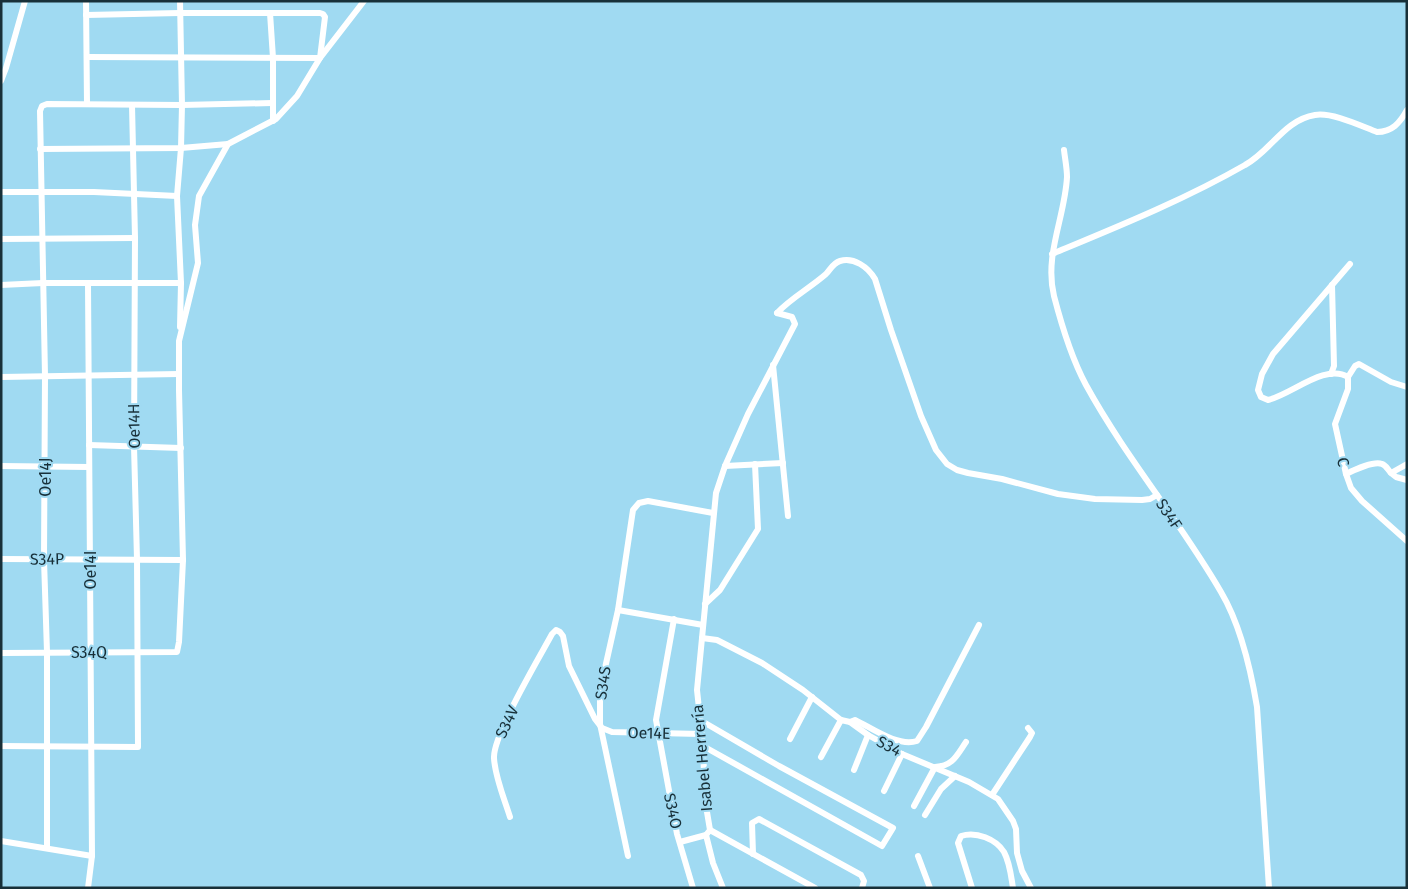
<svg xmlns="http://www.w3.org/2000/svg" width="1408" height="889" viewBox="0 0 1408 889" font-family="'Fira Sans',sans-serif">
<rect width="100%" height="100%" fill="#a0daf2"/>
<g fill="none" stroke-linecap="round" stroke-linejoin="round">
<!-- minor -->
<g stroke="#fff" stroke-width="6">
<polyline points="86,1 87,104"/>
<polyline points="180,1 182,105 181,148 177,196 181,283 180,327"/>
<polyline points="270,13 273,58 273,121"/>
<polyline points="87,57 320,58 364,1"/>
<polyline points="1,81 6,68 25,1"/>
<polyline points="40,149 181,148 228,144"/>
<path d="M1064,150C1065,159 1067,168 1067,177C1065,217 1044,255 1054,296C1061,323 1073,361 1086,385C1126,458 1180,521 1221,592C1240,624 1251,671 1257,707L1269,888"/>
<polyline points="1,192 94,192 177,196"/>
<polyline points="1,239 135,238"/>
<path d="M1052,254C1117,227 1184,200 1245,165C1271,151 1284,120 1315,115C1332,112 1361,126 1377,132C1392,132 1400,123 1407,110"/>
<path d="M1350,264L1273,354L1262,374L1258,390L1261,397L1268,400C1291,395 1325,363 1348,377V389L1335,424L1346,474L1351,488L1362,501L1407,541"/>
<polyline points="88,284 92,856 88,888"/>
<polyline points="1,285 43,283 181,283"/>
<path d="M777,313C791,298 810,288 826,274C830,270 833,263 840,261C854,257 868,267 875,279L891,330L921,416L936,450L947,464L957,470L968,473L1002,479L1058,494L1095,499L1142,500L1150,499L1157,495"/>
<polyline points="773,365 788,516"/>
<polyline points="1331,374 1334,366 1332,285"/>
<polyline points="1,377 179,374"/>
<polyline points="1348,377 1355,366 1359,364 1391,382 1407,387"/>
<polyline points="89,445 181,448"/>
<polyline points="1407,464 1391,473 1396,477 1407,480"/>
<polyline points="1,466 89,467"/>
<polyline points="725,466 783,463"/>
<path d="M1346,474C1354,470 1374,461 1382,464C1386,465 1388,470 1391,473"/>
<polyline points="1,559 183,560"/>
<polyline points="705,604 720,590 758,529 755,464"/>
<polyline points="618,610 703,625"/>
<polyline points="674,619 656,720 677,834 693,888"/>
<polyline points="702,638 717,640 762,663 803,690 841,720 850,722 868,735 902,754 969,782 998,799 1013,821 1016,829 1017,853 1022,871 1031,888"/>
<polyline points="1,653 177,652 179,642 183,560 179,390 179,341 198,263 195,225 199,196 228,144 276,119 297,96 320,58 325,17 323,14 320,13 180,13 86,15"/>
<polyline points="700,720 779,766 893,828 882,846 703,746"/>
<path d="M850,722L855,720C872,728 897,747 917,741L926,727L979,625"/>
<polyline points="790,739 812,697"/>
<polyline points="1,746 138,747 137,559 134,446 135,238 132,105"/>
<polyline points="821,757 841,720"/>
<polyline points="854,770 868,735"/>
<polyline points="884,791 902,754"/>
<polyline points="992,795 1030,737 1032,733 1028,728"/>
<path d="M914,806L935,767C953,766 957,755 966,742"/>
<polyline points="925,815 941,789 955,776"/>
<path d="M510,817C504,798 495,777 494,758C493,735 539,658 552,634L556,630L560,632L563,636L569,666L595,719L602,728L612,732L701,734"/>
<polyline points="710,830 815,888"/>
<polyline points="1,841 92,856"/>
<polyline points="680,842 706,835"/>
<polyline points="47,848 47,652 44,560 45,376 40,111 42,106 47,104 182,105 272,103"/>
<polyline points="753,854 752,823 759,819 861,875 864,881 862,888"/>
<polyline points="628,856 600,724 600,698 603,677 618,610 633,510 639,503 648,501 713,513"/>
<polyline points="918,856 930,888"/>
<polyline points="723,888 713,863 706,835 710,830 705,800 703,746 697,690 716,493 725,466 748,414 795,324 792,317 777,313"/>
<path d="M972,888L958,843L961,836C976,831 996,839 1004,852C1010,863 1011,876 1013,888"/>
</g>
</g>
<g text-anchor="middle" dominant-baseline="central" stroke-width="4" stroke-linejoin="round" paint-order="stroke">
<!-- street labels -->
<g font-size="16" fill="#183039" stroke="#a0daf2">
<text transform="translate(134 426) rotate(-91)">Oe14H</text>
<text transform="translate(1343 462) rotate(77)">C</text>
<text transform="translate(45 477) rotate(-90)">Oe14J</text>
<text transform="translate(1169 514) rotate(56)">S34F</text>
<text transform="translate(47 559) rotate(-1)">S34P</text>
<text transform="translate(90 570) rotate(-90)">Oe14I</text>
<text x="89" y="652">S34Q</text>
<text transform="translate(603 683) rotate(-82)">S34S</text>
<text transform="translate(507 722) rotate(-65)">S34V</text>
<text transform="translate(649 733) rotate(1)">Oe14E</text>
<text transform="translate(889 746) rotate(28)">S34</text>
<text transform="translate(702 758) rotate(-95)">Isabel Herrería</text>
<text transform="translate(673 811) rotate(78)">S34O</text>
</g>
</g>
<!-- border -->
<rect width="1408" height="889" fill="none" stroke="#183039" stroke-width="5"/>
</svg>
